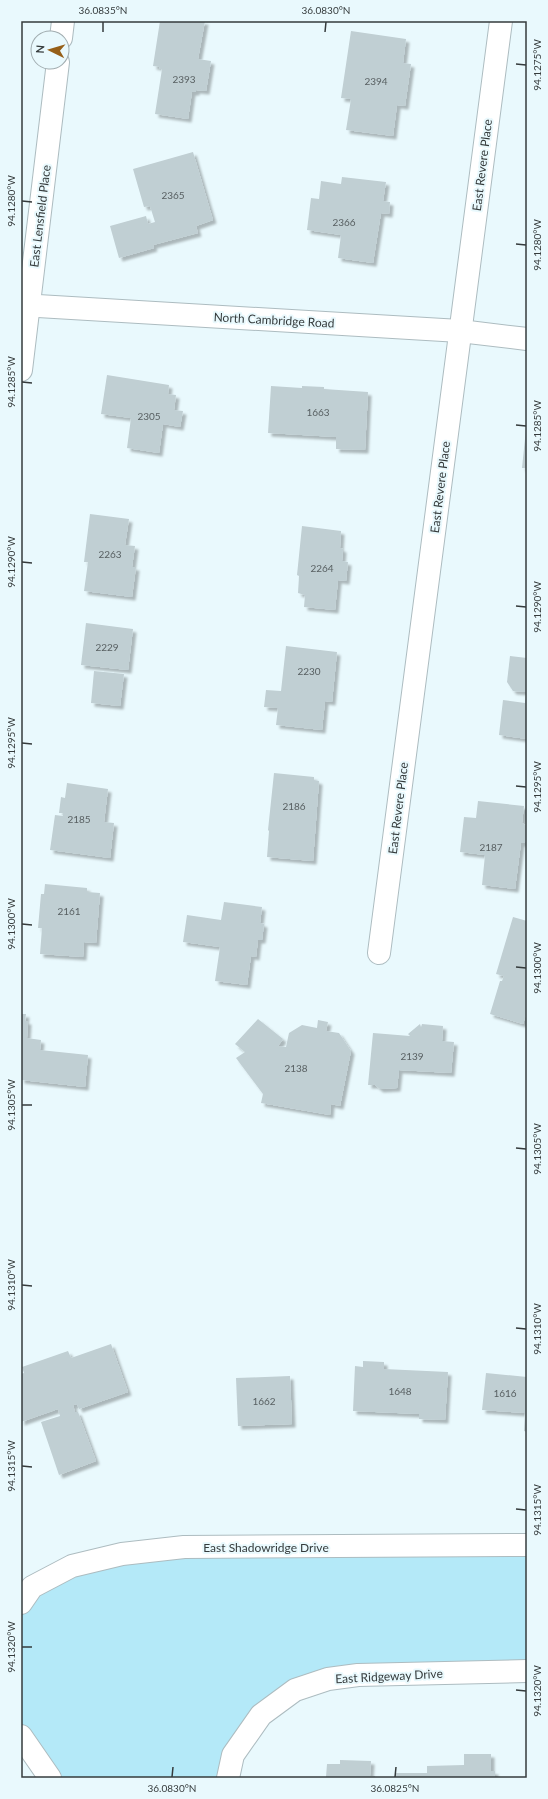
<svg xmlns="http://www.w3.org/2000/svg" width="548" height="1799" viewBox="0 0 548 1799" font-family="Lato,sans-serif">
<defs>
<filter id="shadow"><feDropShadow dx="3.5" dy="3.5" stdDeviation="1" flood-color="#0004"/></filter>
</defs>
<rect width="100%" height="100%" fill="#e9f9fd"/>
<!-- green -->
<polygon fill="#b4e9f8" points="527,1545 527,1671 358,1675 261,1715 228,1778 50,1778 21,1736 21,1603 122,1554"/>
<!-- building -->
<g fill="#c0cfd3" filter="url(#shadow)">
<polygon points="160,21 205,21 198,59 211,61 206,91 196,90 196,92 192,92 188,119 155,114 162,69 159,69 160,67 153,66"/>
<polygon points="351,31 406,39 403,63 411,64 405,106 397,105 393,136 346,130 351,99 341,98"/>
<polygon points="193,152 213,220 196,226 198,233 153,245 154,248 119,258 110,226 146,216 148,224 155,222 150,206 144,207 133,169"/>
<polygon points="342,177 386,182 383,201 390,202 389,214 381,213 373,263 338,258 341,235 307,230 311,198 319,199 321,181 341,184"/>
<polygon points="107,375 169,385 168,394 176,395 174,410 183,411 180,427 163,424 159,453 127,448 131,418 101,414"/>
<polygon points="271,386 302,388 302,386 324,387 324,389 368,392 365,450 336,449 336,437 268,433"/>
<polygon points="526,429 527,429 527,468 522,468"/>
<polygon points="90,514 129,519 125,545 135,546 132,567 136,567 132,597 84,591 88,562 84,562"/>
<polygon points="302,526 341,531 340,548 343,549 342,561 348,562 346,581 338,580 335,610 304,607 305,595 298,593 299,576 297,575"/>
<polygon points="86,623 133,629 128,670 81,665"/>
<polygon points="286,646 337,652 332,702 325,701 322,730 276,725 278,708 264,707 266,690 281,691"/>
<polygon points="510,656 527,658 527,692 513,691 507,682"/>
<polygon points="94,671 124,674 120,706 91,703"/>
<polygon points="526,695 527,739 499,735 503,700 525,703"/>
<polygon points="274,773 314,777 314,780 319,781 313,861 267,857 269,831 268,830"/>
<polygon points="67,783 108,789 104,822 114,823 110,858 50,850 55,815 63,816 63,813 59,813 61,797 65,798"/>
<polygon points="478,801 524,806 522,823 527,826 527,840 524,843 521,843 515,889 482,885 485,855 460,852 464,817 476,818"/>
<polygon points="45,884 87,888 87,892 100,893 96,943 84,942 83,957 40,954 42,928 38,928 41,894 44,894"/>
<polygon points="224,902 262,907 260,923 264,924 262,940 258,940 256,957 251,956 247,985 215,981 220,947 183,942 187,915 221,920"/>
<polygon points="513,917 527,921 527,1011 523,1024 490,1014 500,981 502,981 504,976 496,974"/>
<polygon points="21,1014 26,1014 25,1021 28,1021 27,1038 41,1040 40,1050 88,1055 85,1087 21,1080"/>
<polygon points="258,1019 283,1039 278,1046 286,1047 289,1033 302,1025 317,1028 318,1020 328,1022 326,1031 339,1033 351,1051 340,1106 331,1104 330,1115 261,1103 263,1094 236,1058 245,1052 235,1044"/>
<polygon points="420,1024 421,1027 422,1024 443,1026 442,1041 454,1042 451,1073 399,1070 397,1088 380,1089 375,1085 368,1085 373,1033 410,1036 408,1034"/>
<polygon points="111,1344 128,1392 79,1409 77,1404 73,1405 75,1412 78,1412 96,1461 59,1475 41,1422 60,1416 58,1409 21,1422 21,1374 24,1373 22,1367 68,1351 71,1358"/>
<polygon points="363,1361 384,1362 384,1369 448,1372 445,1420 419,1419 419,1414 353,1411 355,1366 363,1367"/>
<polygon points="486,1373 527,1377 527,1432 524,1431 525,1413 482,1410"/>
<polygon points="290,1376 292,1424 238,1426 236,1378"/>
<polygon points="464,1754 491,1754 491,1771 495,1771 495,1778 395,1778 395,1773 427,1773 427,1766 464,1765"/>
<polygon points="340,1760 371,1761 370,1776 375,1776 375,1778 326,1777 327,1764 340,1764"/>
</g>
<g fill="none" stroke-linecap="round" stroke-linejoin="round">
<defs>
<g id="minor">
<polyline points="61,38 63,21"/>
<polyline points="21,305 460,331 527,339"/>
<polyline points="21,370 58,62"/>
<polyline points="379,953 501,21"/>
<polyline points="21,1603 32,1587 72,1566 122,1554 184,1547 527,1545"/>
<polyline points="21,1736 50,1778"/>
<polyline points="228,1778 233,1755 261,1715 295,1690 328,1679 358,1675 527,1671"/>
</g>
</defs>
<!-- minor casing -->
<use href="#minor" stroke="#adbcc0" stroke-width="24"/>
<!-- minor -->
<use href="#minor" stroke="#fff" stroke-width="22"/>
</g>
<!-- ticks -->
<path fill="none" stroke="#353b3c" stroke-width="1.5" d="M103,32V22M325,32L326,22M516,64L526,65M22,201L32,202M516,244L526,245M22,382L32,383M516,425L526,426M22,562L32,563M516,606L526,607M22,743L32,744M516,786L526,787M22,924L32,925M516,967L526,968M22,1105H32M516,1148L526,1149M22,1285L32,1286M516,1328L526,1329M22,1466L32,1467M516,1509L526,1510M22,1647H32M516,1690L526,1691M172,1777L173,1767M395,1777L396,1767"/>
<g text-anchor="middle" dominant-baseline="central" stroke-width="4" stroke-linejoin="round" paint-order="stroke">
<!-- number labels -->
<g font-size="10" fill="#586062">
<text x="184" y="79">2393</text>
<text x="376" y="81">2394</text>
<text x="173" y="195">2365</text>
<text x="344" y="222">2366</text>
<text x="318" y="412">1663</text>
<text x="149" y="416">2305</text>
<text x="110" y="554">2263</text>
<text x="322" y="568">2264</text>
<text x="107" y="647">2229</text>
<text x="309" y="671">2230</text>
<text x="294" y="806">2186</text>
<text x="79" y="819">2185</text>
<text x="491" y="847">2187</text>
<text x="69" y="911">2161</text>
<text x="412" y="1056">2139</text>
<text x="296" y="1068">2138</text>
<text x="400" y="1391">1648</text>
<text x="505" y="1393">1616</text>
<text x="264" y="1401">1662</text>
</g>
<!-- street labels -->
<g font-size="12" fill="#353b3c" stroke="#e9f9fd">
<text transform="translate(482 165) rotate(-83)">East Revere Place</text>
<text transform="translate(40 216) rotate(-83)">East Lensfield Place</text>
<text transform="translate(274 320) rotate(3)">North Cambridge Road</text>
<text transform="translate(440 487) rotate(-83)">East Revere Place</text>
<text transform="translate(398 808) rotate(-83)">East Revere Place</text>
<text x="266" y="1547">East Shadowridge Drive</text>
<text transform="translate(389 1676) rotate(-3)">East Ridgeway Drive</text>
</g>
</g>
<!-- border -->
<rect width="548" height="1799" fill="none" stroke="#e9f9fd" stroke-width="44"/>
<!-- north arrow -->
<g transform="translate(50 50) rotate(275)"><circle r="19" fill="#e9f9fd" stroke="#a1adb0"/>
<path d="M0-3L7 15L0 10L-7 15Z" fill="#965f18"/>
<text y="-6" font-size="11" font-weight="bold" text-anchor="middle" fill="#353b3c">N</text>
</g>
<rect x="22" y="22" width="504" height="1755" fill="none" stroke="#353b3c" stroke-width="1.5"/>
<g font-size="10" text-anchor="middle" fill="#353b3c">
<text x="103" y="14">36.0835°N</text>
<text x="326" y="14">36.0830°N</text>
<text transform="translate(537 65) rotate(-90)" y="4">94.1275°W</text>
<text transform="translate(11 201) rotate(-90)" y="4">94.1280°W</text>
<text transform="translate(537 245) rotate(-90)" y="4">94.1280°W</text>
<text transform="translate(11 382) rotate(-90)" y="4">94.1285°W</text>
<text transform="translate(537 426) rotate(-90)" y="4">94.1285°W</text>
<text transform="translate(11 562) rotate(-90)" y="4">94.1290°W</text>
<text transform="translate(537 607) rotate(-90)" y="4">94.1290°W</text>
<text transform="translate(11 743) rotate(-90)" y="4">94.1295°W</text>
<text transform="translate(537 787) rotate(-90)" y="4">94.1295°W</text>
<text transform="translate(11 924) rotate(-90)" y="4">94.1300°W</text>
<text transform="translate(537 968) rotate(-90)" y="4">94.1300°W</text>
<text transform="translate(11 1105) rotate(-90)" y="4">94.1305°W</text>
<text transform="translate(537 1149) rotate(-90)" y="4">94.1305°W</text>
<text transform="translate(11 1285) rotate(-90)" y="4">94.1310°W</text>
<text transform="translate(537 1329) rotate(-90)" y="4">94.1310°W</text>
<text transform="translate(11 1466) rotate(-90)" y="4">94.1315°W</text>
<text transform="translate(537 1510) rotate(-90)" y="4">94.1315°W</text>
<text transform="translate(11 1647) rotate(-90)" y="4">94.1320°W</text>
<text transform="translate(537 1691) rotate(-90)" y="4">94.1320°W</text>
<text x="172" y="1792">36.0830°N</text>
<text x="395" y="1792">36.0825°N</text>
</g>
</svg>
